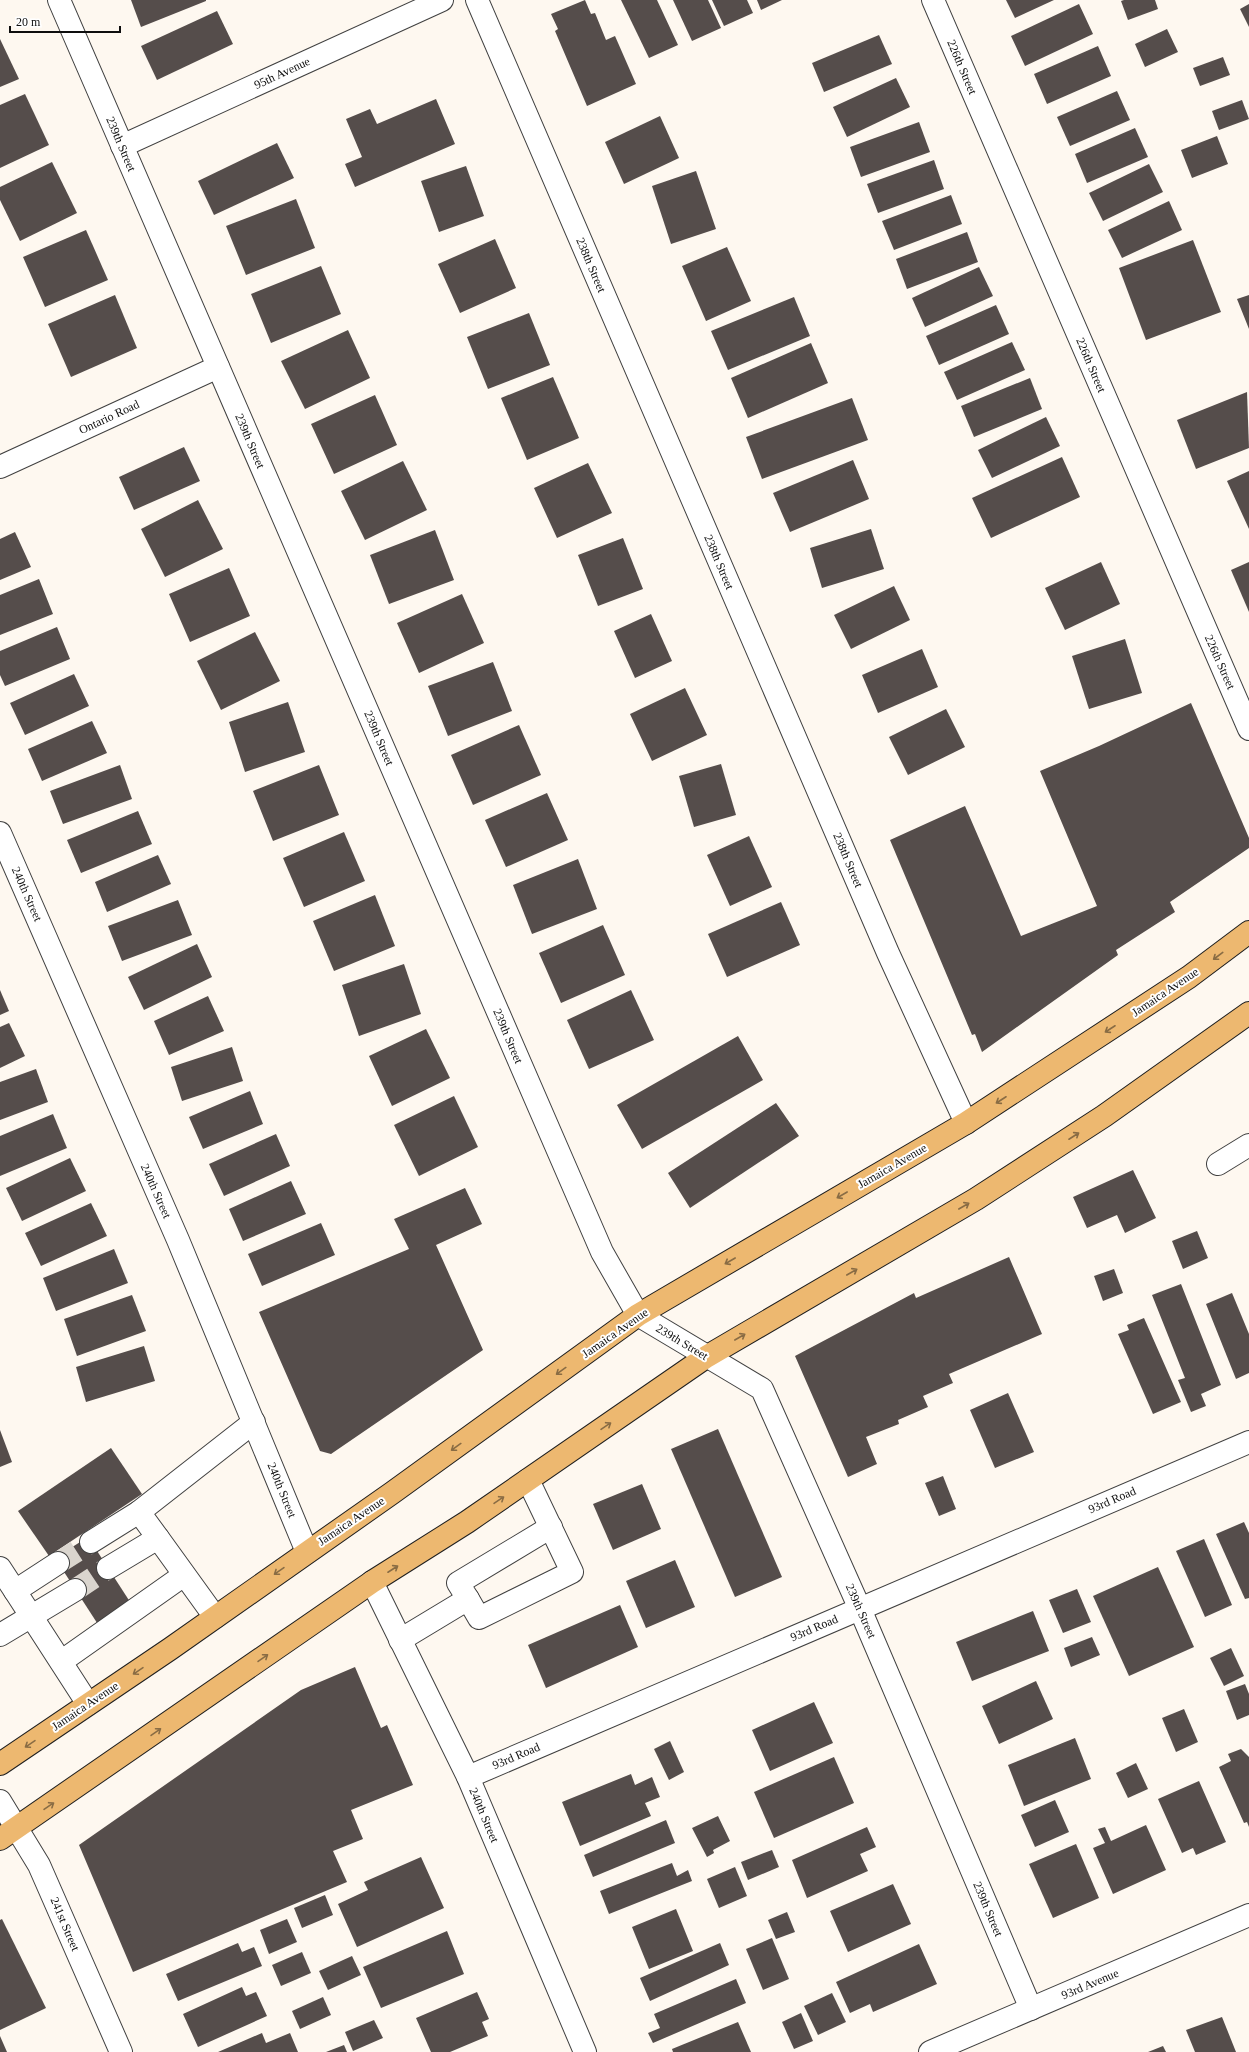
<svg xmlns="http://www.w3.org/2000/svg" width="1249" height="2052" viewBox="0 0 1249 2052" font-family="Georgia,serif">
<rect width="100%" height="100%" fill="#fef8f0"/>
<!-- building -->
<g fill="#554d4b">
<polygon points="131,0 206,0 206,1 141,27"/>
<polygon points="585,0 591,14 595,13 606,40 615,36 636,84 587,106 555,31 558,29 551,14"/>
<polygon points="621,0 657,0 678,45 649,58"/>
<polygon points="673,0 708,0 721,28 692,41"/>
<polygon points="712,0 747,0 753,13 724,26"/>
<polygon points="757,0 782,0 761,10"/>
<polygon points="1006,0 1054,0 1015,18"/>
<polygon points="1124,0 1155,0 1158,9 1128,20 1121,1"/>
<polygon points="1079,4 1093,34 1025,66 1011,36"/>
<polygon points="1249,4 1249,27 1240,9"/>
<polygon points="217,11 233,44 157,80 141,46"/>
<polygon points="1167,29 1178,52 1145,67 1135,44"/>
<polygon points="879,35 892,64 824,92 812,63"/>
<polygon points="0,39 19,79 0,87"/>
<polygon points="1098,46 1111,76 1047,104 1034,74"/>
<polygon points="1223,57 1230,75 1200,86 1193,68"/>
<polygon points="896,78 910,107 847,137 833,107"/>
<polygon points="1117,91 1130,120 1070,146 1057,117"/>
<polygon points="25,94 49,145 0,168 0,105"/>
<polygon points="436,99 455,144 355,187 345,164 362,157 346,119 370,109 377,124"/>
<polygon points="1242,100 1249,119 1219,130 1212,111"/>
<polygon points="660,116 679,158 624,184 605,142"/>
<polygon points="919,122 930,152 861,177 850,147"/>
<polygon points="1135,128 1148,157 1087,183 1075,154"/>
<polygon points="1217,136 1228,164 1192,178 1181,150"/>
<polygon points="277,143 294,178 214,215 198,181"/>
<polygon points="934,160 944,189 878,213 867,184"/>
<polygon points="52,162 77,213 20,241 0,200 0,187"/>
<polygon points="1149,164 1163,192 1103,221 1089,193"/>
<polygon points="466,166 484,216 439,232 421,181"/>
<polygon points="696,171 716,229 671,244 652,186"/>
<polygon points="951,195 962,224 894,250 882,221"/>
<polygon points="296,199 315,248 246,275 226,226"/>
<polygon points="1169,201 1182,230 1122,258 1108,230"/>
<polygon points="86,230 108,280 45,307 23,257"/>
<polygon points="967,232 978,262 907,289 896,259"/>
<polygon points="495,239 516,288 460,313 438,264"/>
<polygon points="1193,240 1221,312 1146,340 1119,268"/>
<polygon points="727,247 751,301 706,321 682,266"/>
<polygon points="321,266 341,314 271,343 251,294"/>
<polygon points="979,267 993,296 925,327 912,298"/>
<polygon points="115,295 137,348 71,377 48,324"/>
<polygon points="1249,295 1249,329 1237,299"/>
<polygon points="794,297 810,336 728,370 711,331"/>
<polygon points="996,305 1009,334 939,365 926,336"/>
<polygon points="529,313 550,365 488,389 467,337"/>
<polygon points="348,330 370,378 305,409 281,361"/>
<polygon points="1012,342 1025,370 957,400 944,372"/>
<polygon points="811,343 828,383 748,418 731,378"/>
<polygon points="553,377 579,438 527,460 501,398"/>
<polygon points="1030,378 1042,409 974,437 961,406"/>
<polygon points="1247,392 1249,448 1196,469 1177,420"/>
<polygon points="375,395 397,445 334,474 311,424"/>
<polygon points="852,398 868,440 762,479 746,437"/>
<polygon points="1046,417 1060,446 992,478 978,450"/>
<polygon points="184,447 200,481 134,510 119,477"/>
<polygon points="1062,457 1080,497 991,538 972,498"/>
<polygon points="853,460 869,499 790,532 773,493"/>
<polygon points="403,461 427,510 365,540 341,491"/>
<polygon points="588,463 612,513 557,538 534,488"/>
<polygon points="1249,471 1249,529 1227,481"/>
<polygon points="198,500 223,549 165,577 141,529"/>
<polygon points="871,529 884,569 822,588 810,548"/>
<polygon points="435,530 454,580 389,604 370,555"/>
<polygon points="15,532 31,567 0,580 0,539"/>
<polygon points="623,538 643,589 598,606 578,555"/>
<polygon points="1101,562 1120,604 1065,630 1045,588"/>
<polygon points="1249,562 1249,612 1231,570"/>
<polygon points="229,568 250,616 190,642 169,594"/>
<polygon points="39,579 53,614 0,635 0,595"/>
<polygon points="894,586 910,620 851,649 834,615"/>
<polygon points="462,594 484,643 419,673 397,623"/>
<polygon points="651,614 672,661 635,678 614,631"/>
<polygon points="57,627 70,659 5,686 0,675 0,651"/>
<polygon points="255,632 280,681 221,710 197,661"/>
<polygon points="1125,639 1142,693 1089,709 1072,656"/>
<polygon points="922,649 938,687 878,713 862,675"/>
<polygon points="493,662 512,711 448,736 428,686"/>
<polygon points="74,674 89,706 25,735 10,703"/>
<polygon points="685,688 707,735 652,761 630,714"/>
<polygon points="288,702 305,752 245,772 229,722"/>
<polygon points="1191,703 1249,838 1249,848 1170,902 1175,912 1116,950 1118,955 982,1052 975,1034 972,1035 890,840 965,806 1021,936 1097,906 1040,771 1099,746"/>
<polygon points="946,709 965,747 908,775 889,737"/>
<polygon points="92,721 107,753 42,781 28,749"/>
<polygon points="519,725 541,775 473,805 451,755"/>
<polygon points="721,764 736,815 694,827 679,776"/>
<polygon points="120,765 132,799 63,824 50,791"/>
<polygon points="319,765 339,815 273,841 253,791"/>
<polygon points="547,793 568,840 506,867 485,820"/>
<polygon points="138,811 152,844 81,873 67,840"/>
<polygon points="344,832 365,881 304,907 283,858"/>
<polygon points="749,836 772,887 730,906 707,855"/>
<polygon points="158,855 171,884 107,912 95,882"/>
<polygon points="578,859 597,909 532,934 513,885"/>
<polygon points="375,895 395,946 334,971 313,921"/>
<polygon points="178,900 192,935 122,961 108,926"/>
<polygon points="781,902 800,945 727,977 708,934"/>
<polygon points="603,925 625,975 561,1003 539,953"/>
<polygon points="197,944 212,977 144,1010 128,977"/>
<polygon points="404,964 421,1014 359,1036 342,985"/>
<polygon points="0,990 9,1011 0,1015"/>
<polygon points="631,990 654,1040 589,1069 567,1020"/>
<polygon points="208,996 224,1031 169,1055 154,1021"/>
<polygon points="9,1023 25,1056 0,1068 0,1027"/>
<polygon points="426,1029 450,1078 392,1106 369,1056"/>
<polygon points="738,1036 763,1080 642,1149 617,1105"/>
<polygon points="232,1047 243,1081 182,1101 171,1067"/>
<polygon points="36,1069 48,1102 0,1120 0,1082"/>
<polygon points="250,1091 263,1124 203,1149 189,1117"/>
<polygon points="454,1096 478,1147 419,1176 394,1125"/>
<polygon points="776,1103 799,1136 690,1208 668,1173"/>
<polygon points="53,1114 67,1148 0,1176 0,1136"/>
<polygon points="276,1134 290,1166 224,1196 209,1164"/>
<polygon points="70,1158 86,1191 22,1221 6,1188"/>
<polygon points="1133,1170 1156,1218 1125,1233 1117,1215 1087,1228 1073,1197"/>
<polygon points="291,1181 306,1214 243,1241 229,1209"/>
<polygon points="465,1188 482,1224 436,1245 483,1350 331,1454 320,1451 259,1312 409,1249 394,1219"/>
<polygon points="91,1203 107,1236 41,1266 25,1233"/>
<polygon points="321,1223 335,1255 262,1286 248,1254"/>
<polygon points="1197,1231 1208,1258 1183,1269 1172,1241"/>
<polygon points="114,1249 128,1283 56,1311 43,1278"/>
<polygon points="1009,1257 1042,1334 949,1374 953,1383 923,1396 928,1407 898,1420 899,1424 866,1437 877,1464 848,1477 795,1356 914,1293 916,1298"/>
<polygon points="1114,1269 1123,1293 1103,1301 1094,1276"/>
<polygon points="1181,1284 1221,1385 1201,1394 1206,1406 1191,1412 1178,1380 1185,1378 1152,1295"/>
<polygon points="1232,1293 1249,1334 1249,1373 1236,1379 1206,1304"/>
<polygon points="132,1295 146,1331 77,1356 64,1319"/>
<polygon points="1144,1318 1181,1402 1153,1414 1118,1334 1129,1330 1127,1325"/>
<polygon points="144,1346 155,1381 86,1402 76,1367"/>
<polygon points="1008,1393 1034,1452 995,1468 970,1410"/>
<polygon points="718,1429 782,1577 735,1597 671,1449"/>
<polygon points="0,1430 12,1462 0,1467"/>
<polygon points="111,1448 142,1494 49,1556 18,1511"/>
<polygon points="943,1476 956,1509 939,1516 925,1483"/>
<polygon points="642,1484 661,1529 613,1550 593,1504"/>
<polygon points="1244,1522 1249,1533 1249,1598 1245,1599 1216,1534"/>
<polygon points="88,1537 134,1608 101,1629 55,1558"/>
<polygon points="1204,1539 1232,1605 1205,1617 1176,1551"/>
<polygon points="675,1560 695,1607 646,1628 626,1581"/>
<polygon points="1158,1567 1194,1647 1129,1676 1093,1596"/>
<polygon points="1077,1589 1091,1622 1063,1633 1049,1600"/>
<polygon points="620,1605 638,1647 546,1688 528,1645"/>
<polygon points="1033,1611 1049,1651 972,1681 956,1642"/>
<polygon points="1092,1637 1100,1655 1071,1667 1064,1648"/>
<polygon points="1231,1648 1244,1676 1224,1686 1210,1658"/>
<polygon points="355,1667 381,1728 387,1725 413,1785 351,1810 363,1839 333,1851 347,1882 133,1972 79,1845 301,1690"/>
<polygon points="1036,1681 1053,1719 999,1744 982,1706"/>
<polygon points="1245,1684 1249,1694 1249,1715 1237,1720 1226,1691"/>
<polygon points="814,1702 833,1743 770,1771 752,1730"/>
<polygon points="1184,1709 1198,1742 1176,1752 1162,1718"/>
<polygon points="1075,1738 1091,1779 1024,1806 1008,1765"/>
<polygon points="670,1741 684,1772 669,1780 654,1749"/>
<polygon points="1241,1749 1249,1757 1249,1827 1247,1822 1244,1823 1219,1767 1231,1761 1228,1754"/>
<polygon points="834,1757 854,1803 774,1838 754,1792"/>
<polygon points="1136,1763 1148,1789 1128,1798 1116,1773"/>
<polygon points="631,1774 635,1785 652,1777 660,1797 645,1803 651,1816 580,1846 562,1802"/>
<polygon points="1199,1781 1226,1842 1196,1855 1193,1848 1182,1853 1158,1799"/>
<polygon points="1055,1800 1069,1832 1035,1847 1021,1815"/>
<polygon points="718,1816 730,1841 713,1850 714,1853 707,1857 692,1828"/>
<polygon points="666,1820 675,1843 593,1877 584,1855"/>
<polygon points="1146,1825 1166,1870 1113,1894 1093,1848 1105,1843 1098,1829 1105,1827 1111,1841"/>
<polygon points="867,1827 876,1847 860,1854 868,1871 807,1898 792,1860"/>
<polygon points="1076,1844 1099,1898 1053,1918 1029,1864"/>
<polygon points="772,1850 779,1867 748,1880 741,1862"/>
<polygon points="421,1857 444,1908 357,1947 338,1904 368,1890 364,1882"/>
<polygon points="672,1863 677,1876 688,1870 692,1881 609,1914 600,1891"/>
<polygon points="735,1867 747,1896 719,1908 707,1879"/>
<polygon points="893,1884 911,1924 848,1952 830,1911"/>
<polygon points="325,1895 333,1915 302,1928 294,1908"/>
<polygon points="676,1909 693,1951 649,1969 632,1927"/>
<polygon points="787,1912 795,1932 776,1939 768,1920"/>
<polygon points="2,1919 46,2008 0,2030 0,1920"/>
<polygon points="287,1919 297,1942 269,1954 260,1930"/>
<polygon points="447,1931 464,1974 381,2008 363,1967"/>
<polygon points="772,1938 789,1979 763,1990 746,1949"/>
<polygon points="238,1943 242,1952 254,1947 262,1966 178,2001 166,1974"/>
<polygon points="720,1943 729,1965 650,2001 640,1978"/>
<polygon points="919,1944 937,1984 873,2012 870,2004 850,2013 836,1982"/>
<polygon points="302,1952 311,1973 281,1986 272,1965"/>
<polygon points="352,1956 361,1975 328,1990 319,1971"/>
<polygon points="736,1979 746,2003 653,2043 648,2033 660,2028 654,2014"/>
<polygon points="242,1987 246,1996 256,1992 267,2016 198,2047 183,2014"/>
<polygon points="477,1992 489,2019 482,2022 488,2036 450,2052 431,2052 416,2018"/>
<polygon points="832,1993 846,2022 818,2035 804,2006"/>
<polygon points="323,1997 331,2015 300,2029 292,2011"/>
<polygon points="801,2013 813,2041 794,2049 782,2022"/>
<polygon points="1222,2017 1236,2052 1195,2052 1186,2030"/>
<polygon points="374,2020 383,2038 353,2051 345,2032"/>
<polygon points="738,2022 751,2052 673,2052 672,2049"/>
<polygon points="262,2033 266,2043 290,2033 298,2052 218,2052"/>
<polygon points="0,2036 7,2052 0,2052"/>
<polygon points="344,2045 347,2052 326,2052"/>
<polygon points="1163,2046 1166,2052 1148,2052"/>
</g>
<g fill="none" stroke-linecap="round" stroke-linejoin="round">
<!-- minor-tunnel -->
<g stroke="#dad5ce" stroke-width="22" stroke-dasharray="22 11" stroke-linecap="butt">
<polyline points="58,1563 91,1542"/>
<polyline points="75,1590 108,1568"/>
</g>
<defs>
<g id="minor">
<polyline points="59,0 602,1252 638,1315 762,1389 860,1609 1031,2009"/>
<polyline points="477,0 888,953 966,1123"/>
<polyline points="933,0 1249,729"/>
<polyline points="122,146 442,0"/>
<polyline points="0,467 218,367"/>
<polyline points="0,833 178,1240 307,1552"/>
<polyline points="1218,1164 1249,1145"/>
<polyline points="158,1538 139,1512 254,1422"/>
<polyline points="91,1542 139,1512"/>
<polyline points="58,1563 15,1591 88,1704"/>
<polyline points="0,1568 15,1591"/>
<polyline points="108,1568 158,1538 215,1617"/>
<polyline points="372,1582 468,1777 585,2052"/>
<polyline points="468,1599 458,1583 551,1527"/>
<polyline points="0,1635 75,1590"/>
<polyline points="400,1640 468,1599 479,1618 572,1572 528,1480"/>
<polyline points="62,1661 184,1575"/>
<polyline points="468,1777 1249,1442"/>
<polyline points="0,1801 39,1865 121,2052"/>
<polyline points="930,2052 1249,1915"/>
</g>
<g id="major">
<polyline points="0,1764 170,1649 392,1493 638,1315 966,1123 1189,977 1249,932"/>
<polyline points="0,1839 372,1582 467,1522 706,1357 976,1199 1104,1116 1249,1013"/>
</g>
</defs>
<!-- minor casing -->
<use href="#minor" stroke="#414141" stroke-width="24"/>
<!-- major casing -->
<use href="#major" stroke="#1f1f1f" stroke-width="24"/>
<!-- minor -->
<use href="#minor" stroke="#fff" stroke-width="22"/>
<!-- major -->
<use href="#major" stroke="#edb870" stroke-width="22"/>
</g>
<!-- one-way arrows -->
<defs><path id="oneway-shaft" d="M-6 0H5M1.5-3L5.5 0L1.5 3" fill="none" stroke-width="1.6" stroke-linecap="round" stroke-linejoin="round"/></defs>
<g stroke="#896c44">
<use href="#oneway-shaft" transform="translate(1218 956) rotate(143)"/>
<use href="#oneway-shaft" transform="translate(1110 1029) rotate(147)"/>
<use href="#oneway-shaft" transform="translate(1001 1100) rotate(147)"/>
<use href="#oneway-shaft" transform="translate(1074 1136) rotate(-33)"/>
<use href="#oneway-shaft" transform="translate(842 1195) rotate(150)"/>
<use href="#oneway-shaft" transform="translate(964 1206) rotate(-30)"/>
<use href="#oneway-shaft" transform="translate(730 1261) rotate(150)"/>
<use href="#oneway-shaft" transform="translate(852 1272) rotate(-30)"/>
<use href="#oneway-shaft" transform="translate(740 1337) rotate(-30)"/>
<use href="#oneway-shaft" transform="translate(561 1371) rotate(144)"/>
<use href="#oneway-shaft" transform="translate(606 1426) rotate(-34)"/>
<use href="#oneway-shaft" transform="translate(456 1447) rotate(144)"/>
<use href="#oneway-shaft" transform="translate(499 1500) rotate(-34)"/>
<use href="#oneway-shaft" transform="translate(393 1569) rotate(-33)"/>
<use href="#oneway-shaft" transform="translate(279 1571) rotate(145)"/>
<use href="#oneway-shaft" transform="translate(263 1658) rotate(-35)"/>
<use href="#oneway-shaft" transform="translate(138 1671) rotate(146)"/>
<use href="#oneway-shaft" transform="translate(156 1732) rotate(-35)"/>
<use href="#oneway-shaft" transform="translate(30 1744) rotate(146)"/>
<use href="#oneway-shaft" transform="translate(49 1806) rotate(-34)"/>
</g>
<g text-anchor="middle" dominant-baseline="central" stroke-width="4" stroke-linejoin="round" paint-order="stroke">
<!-- street labels -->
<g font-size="12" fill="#0e0e0e" stroke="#fff">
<text transform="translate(962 67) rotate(67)">226th Street</text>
<text transform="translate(282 73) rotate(-25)">95th Avenue</text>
<text transform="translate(121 144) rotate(67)">239th Street</text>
<text transform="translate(591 265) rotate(67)">238th Street</text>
<text transform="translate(1091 365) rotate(67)">226th Street</text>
<text transform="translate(109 417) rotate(-25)">Ontario Road</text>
<text transform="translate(250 441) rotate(67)">239th Street</text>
<text transform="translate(719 562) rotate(67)">238th Street</text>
<text transform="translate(1220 662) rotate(66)">226th Street</text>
<text transform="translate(379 738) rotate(67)">239th Street</text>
<text transform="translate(848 860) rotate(67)">238th Street</text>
<text transform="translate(27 894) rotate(66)">240th Street</text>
<text transform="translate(1165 992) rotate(-34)">Jamaica Avenue</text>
<text transform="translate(508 1036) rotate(67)">239th Street</text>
<text transform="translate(892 1166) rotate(-30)">Jamaica Avenue</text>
<text transform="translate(156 1191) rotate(66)">240th Street</text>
<text transform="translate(615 1333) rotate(-35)">Jamaica Avenue</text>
<text transform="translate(682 1342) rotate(31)">239th Street</text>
<text transform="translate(282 1490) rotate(68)">240th Street</text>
<text transform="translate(1112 1500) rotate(-23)">93rd Road</text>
<text transform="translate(351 1521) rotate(-34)">Jamaica Avenue</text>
<text transform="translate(861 1611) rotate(66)">239th Street</text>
<text transform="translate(814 1628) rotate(-23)">93rd Road</text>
<text transform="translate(85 1706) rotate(-34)">Jamaica Avenue</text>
<text transform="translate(516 1756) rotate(-23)">93rd Road</text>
<text transform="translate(484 1815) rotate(67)">240th Street</text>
<text transform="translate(988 1909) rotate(67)">239th Street</text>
<text transform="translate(65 1924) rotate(67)">241st Street</text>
<text transform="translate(1090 1984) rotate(-23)">93rd Avenue</text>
</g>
</g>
<!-- scale -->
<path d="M10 26v6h110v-6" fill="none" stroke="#0e0e0e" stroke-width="2"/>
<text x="16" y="26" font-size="12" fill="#0e0e0e" stroke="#ffffff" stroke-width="3" paint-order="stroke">20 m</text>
</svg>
